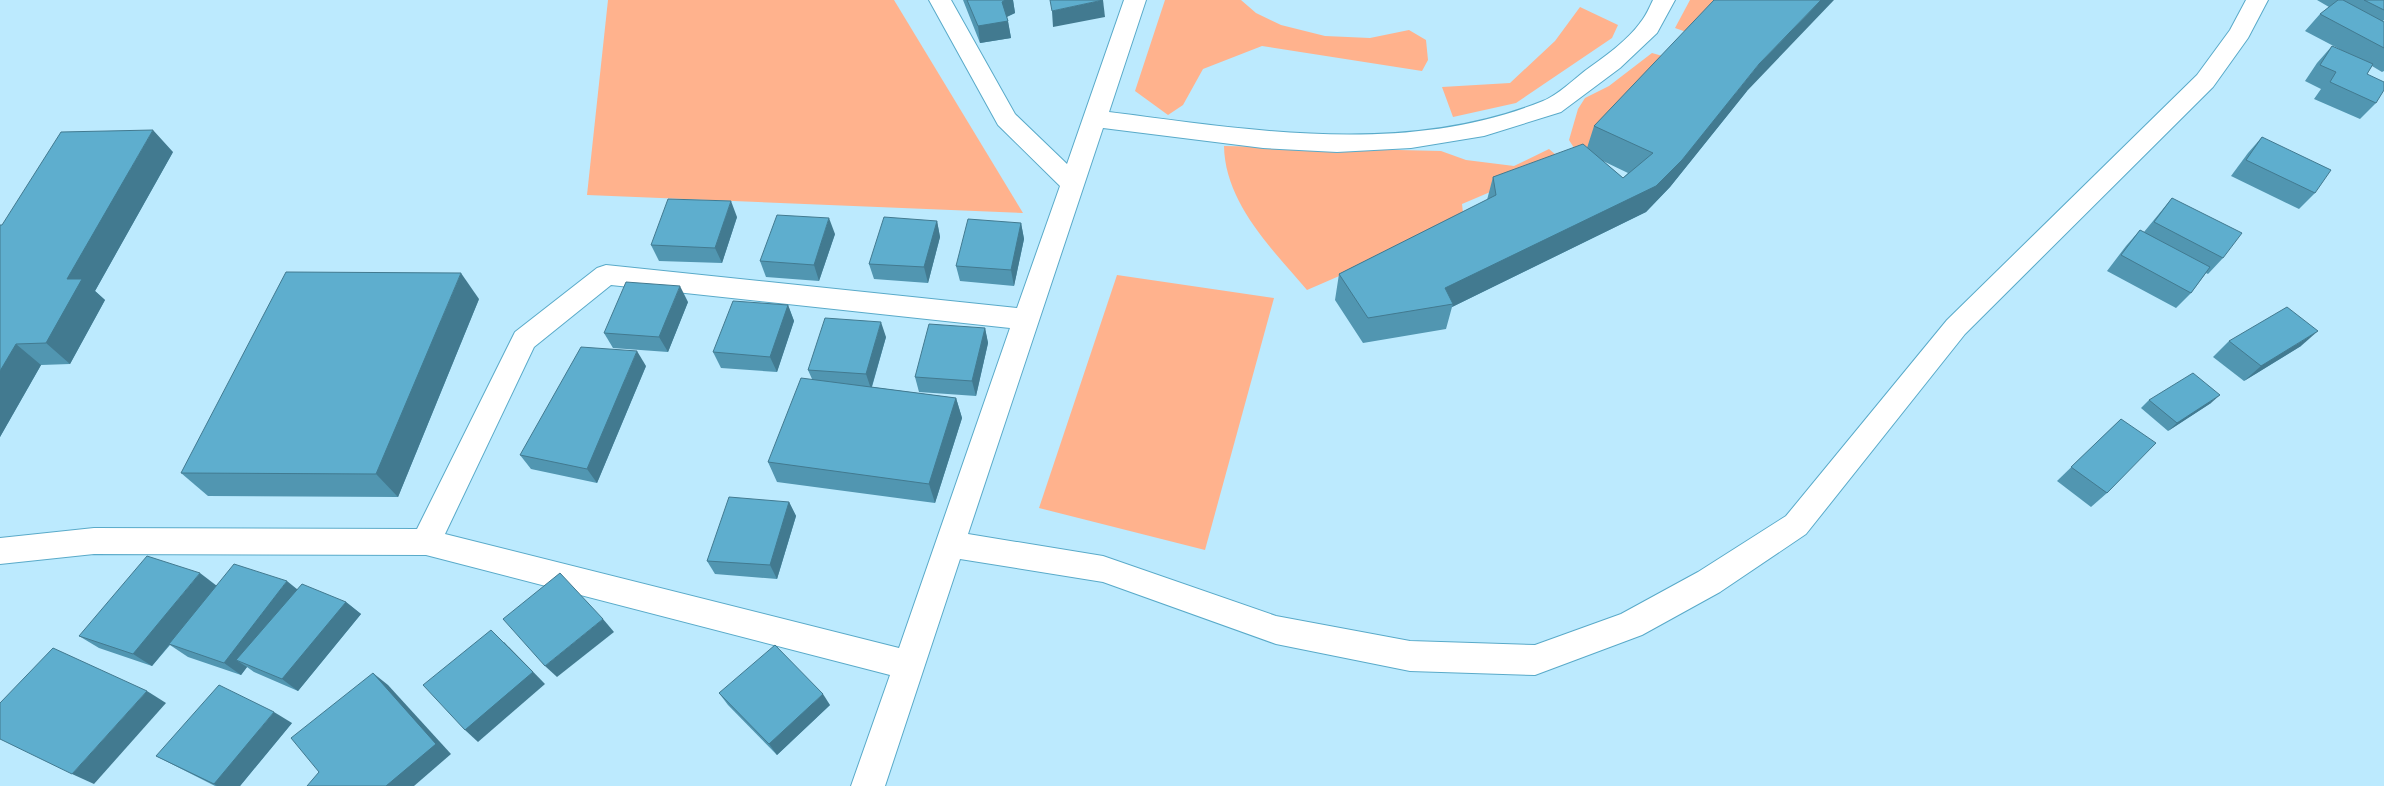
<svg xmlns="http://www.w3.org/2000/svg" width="2384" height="786" viewBox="0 0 2384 786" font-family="Commissioner,sans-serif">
<rect width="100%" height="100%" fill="#bceafe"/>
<!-- green -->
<g fill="#ffb28d">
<polygon points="608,0 894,0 1023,213 587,195"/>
<polygon points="1165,0 1241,0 1256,13 1281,25 1325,36 1370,38 1409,30 1426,40 1428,60 1422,71 1262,46 1203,69 1183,105 1168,115 1135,91"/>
<polygon points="1690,0 1721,0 1692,34 1675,28"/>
<polygon points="1580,7 1618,25 1612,38 1516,103 1453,117 1442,87 1510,83 1555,41"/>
<polygon points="1652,53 1666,57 1585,165 1569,140 1578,109 1585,98 1609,86"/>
<path d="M1224,146L1441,151L1466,160L1514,166L1549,149L1563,161L1462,204L1464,222L1307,290C1272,249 1225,203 1224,146Z"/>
<polygon points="1117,275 1274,298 1205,550 1039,508"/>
</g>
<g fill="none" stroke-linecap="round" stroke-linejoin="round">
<defs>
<path id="minor" d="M929,0H951L1015,114L1067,164L1124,0H1146L1109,112C1252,130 1404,157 1543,101C1558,95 1573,80 1586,70C1604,57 1627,41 1640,23C1646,16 1649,8 1653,0H1675L1657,33L1620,68L1561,112L1484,136L1411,148L1337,152L1263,148L1103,128L968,534L1103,556L1276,616L1410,641L1535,645L1621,614L1698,572L1786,516L1947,320L2197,75L2230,30L2246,0H2268L2248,38L2213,87L1965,334L1806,534L1720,592L1642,635L1535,675L1410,671L1276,644L1103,582L960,559L885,786H851L890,675L426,555L94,554L0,564V538L94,528L417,529L515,332L597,268L606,265L1017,308L1060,186L998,125ZM611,285L1010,328L899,648L445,534L534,347Z"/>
</defs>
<!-- minor casing -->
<use href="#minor" stroke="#59aac9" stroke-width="2"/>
<!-- minor -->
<use href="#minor" fill="#fff" fill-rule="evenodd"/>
</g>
<!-- wall -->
<g fill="#5196b1" fill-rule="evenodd">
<polygon points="963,0 1013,0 1015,13 1007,17 1011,38 980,43"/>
<polygon points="2317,0 2384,0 2384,20 2383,21 2384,22 2384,71 2382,72 2372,66 2367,74 2376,103 2360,119 2314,99 2321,89 2305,81 2317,63 2332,46 2345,52 2305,31 2320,14 2329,7"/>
<path d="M1747,91L1670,187L1646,212L1452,307L1446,329L1363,343L1335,300L1339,274L1487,200L1493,177L1587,148L1594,126ZM1603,161L1628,173L1623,178Z"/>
<polygon points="2262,137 2315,193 2299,209 2231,176 2248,153"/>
<polygon points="173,152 95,291 105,300 70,364 41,365 0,437 2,225"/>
<polygon points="2172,198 2223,258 2208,274 2206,273 2191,293 2176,308 2107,271 2126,246 2140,230 2144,232"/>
<polygon points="737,217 722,263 659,261 651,245"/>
<polygon points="937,221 940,237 928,283 874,279 869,264"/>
<polygon points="1021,223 1024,239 1014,286 960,281 956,266"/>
<polygon points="835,234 819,281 766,277 760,261"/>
<polygon points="479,299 398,497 208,496 181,473"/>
<polygon points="688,302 668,352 613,348 604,333"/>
<polygon points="788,305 794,321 777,372 721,368 713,352"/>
<polygon points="985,328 988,343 976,396 919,392 915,377"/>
<polygon points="886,337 872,387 956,398 962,418 935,503 777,482 768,462 812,379 808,370"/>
<polygon points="2229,341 2301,346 2244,381 2213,357"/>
<polygon points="646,366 597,483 531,469 520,455"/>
<polygon points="2149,400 2211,403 2168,431 2141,408"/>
<polygon points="2121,419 2107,493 2091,507 2057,481"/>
<polygon points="789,502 796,516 777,579 715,574 707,561"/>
<polygon points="217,586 298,589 346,602 361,614 298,691 254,672 247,667 241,675 188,657 170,645 152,666 99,648 79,636"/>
<polygon points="719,693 830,705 777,755 728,705"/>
<polygon points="292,723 240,786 215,786 156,756"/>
</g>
<!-- shaded-wall -->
<g fill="#427a90">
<polygon points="1005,0 1013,0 1015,13 1004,18 1002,2"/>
<polygon points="1103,0 1105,17 1053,27 1052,11"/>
<polygon points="1821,0 1834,0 1747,91 1670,187 1646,212 1452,307 1453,304 1445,288 1682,160 1759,64"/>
<polygon points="1008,21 1011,38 980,43 978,26"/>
<polygon points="153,130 173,152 95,291 105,300 70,364 46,343 67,279"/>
<polygon points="731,201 737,217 722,263 715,248"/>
<polygon points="829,218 835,234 819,281 814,265"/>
<polygon points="937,221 940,237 928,283 924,267"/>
<polygon points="1021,223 1024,239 1014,286 1011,270"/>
<polygon points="461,273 479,299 398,497 376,474"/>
<polygon points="680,286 688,302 668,352 659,337"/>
<polygon points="788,305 794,321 777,372 770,357"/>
<polygon points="881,322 886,337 871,389 866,374"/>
<polygon points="985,328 988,343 976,396 972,381"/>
<polygon points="2318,331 2301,346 2244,381 2261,366"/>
<polygon points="16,344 41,365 0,437 0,371"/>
<polygon points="637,351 646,366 597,483 587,469"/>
<polygon points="2220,395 2211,403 2168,431 2177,423"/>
<polygon points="956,398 962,418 935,503 929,484"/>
<polygon points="789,502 796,516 777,579 770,565"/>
<polygon points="200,573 217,586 152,666 133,654"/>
<polygon points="287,581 303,594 236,660 247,667 241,675 224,663"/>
<polygon points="346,602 361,614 298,691 282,679"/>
<polygon points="603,619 614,632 557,677 545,666"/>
<polygon points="504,642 545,684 478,742 465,730"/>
<polygon points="373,673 388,685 451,754 414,786 386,786"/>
<polygon points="147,691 166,703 94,784 72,774"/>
<polygon points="823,694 830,705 777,755 769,744"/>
<polygon points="274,712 292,723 240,786 217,786 214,784"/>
</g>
<!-- building -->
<g fill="#5eaece" stroke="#427a90">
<polygon points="967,0 1005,0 1002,2 1008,21 978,26"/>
<polygon points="1050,0 1103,0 1052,11"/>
<polygon points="1714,0 1821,0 1759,64 1682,160 1656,186 1445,288 1453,304 1368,318 1339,274 1496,195 1493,177 1583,144 1623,178 1653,153 1594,126"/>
<polygon points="2338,0 2343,0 2384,22 2384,48 2320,14"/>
<polygon points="2364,0 2384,0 2384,10"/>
<polygon points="2332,46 2373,64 2367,74 2384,82 2384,90 2376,103 2330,82 2336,72 2320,65"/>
<polygon points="153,130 67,279 82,279 46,343 16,344 0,371 0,225 2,225 61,132"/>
<polygon points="2262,137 2331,170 2315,193 2246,160"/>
<polygon points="2172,198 2242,233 2223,258 2154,222"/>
<polygon points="668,199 731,201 715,248 651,245"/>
<polygon points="777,215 829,218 814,265 760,261"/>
<polygon points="884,217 937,221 924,267 869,264"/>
<polygon points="968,219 1021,223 1011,270 956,266"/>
<polygon points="2140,230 2210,267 2191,293 2121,255"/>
<polygon points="286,272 461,273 376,474 181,473"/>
<polygon points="626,282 680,286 659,337 604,333"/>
<polygon points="733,301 788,305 770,357 713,352"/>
<polygon points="2287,307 2318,331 2261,366 2229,341"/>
<polygon points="825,318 881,322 866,374 808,370"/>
<polygon points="929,324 985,328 972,381 915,377"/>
<polygon points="581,347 637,351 587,469 520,455"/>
<polygon points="2193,373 2220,395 2177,423 2149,400"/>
<polygon points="801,378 956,398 929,484 768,462"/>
<polygon points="2121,419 2156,443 2107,493 2071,467"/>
<polygon points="729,497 789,502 770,565 707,561"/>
<polygon points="147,556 200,573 133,654 79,636"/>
<polygon points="234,564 287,581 224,663 169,644"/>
<polygon points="560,573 603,619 545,666 503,619"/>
<polygon points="302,584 346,602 282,679 236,660"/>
<polygon points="491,630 533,672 465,730 423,685"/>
<polygon points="775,645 823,694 769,744 719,693"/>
<polygon points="53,648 147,691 72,774 0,739 0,703"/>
<polygon points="373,673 436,744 386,786 307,786 319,772 291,738"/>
<polygon points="219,685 274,712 214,784 156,756"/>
</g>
</svg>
